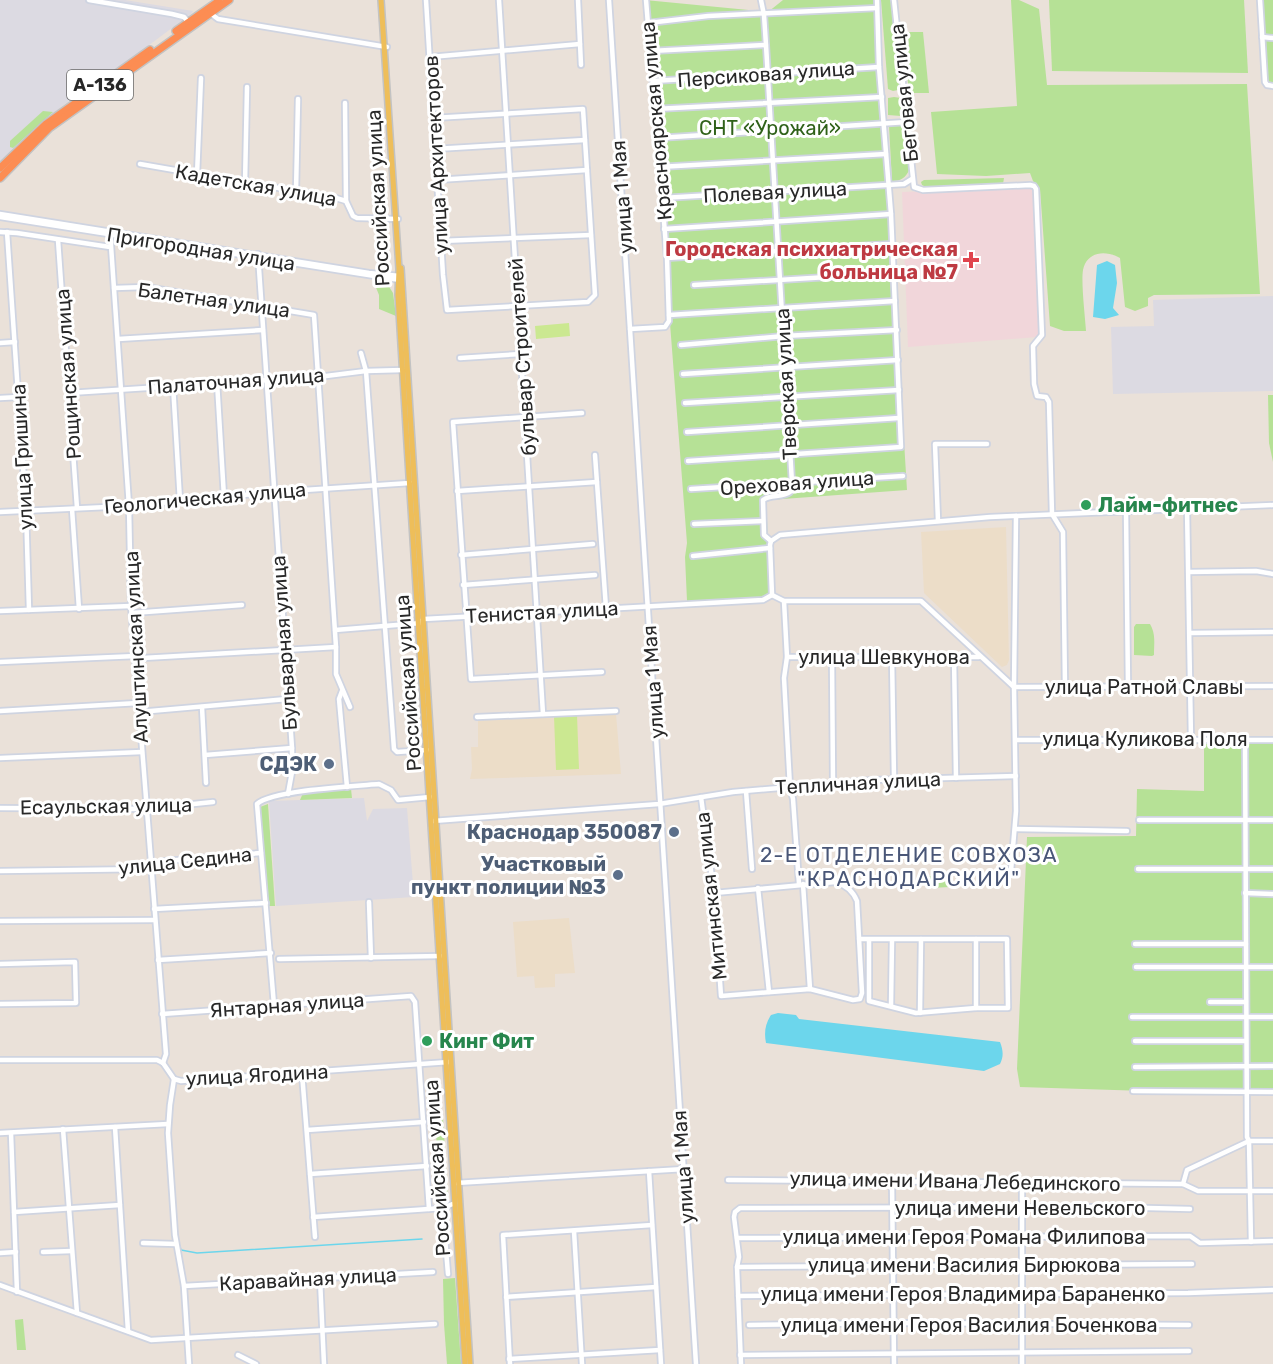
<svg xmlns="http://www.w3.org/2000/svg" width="1273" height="1364" viewBox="0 0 1273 1364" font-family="Rubik,sans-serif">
<rect width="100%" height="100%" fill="#eae1d9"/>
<!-- industrial -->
<g fill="#dcdae2">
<polygon points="0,0 125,0 193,11 192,13 129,60 62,106 0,162"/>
<polygon points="1273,296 1273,391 1113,394 1111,327 1154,326 1153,300"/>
<polygon points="364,798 367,821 373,809 407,808 414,897 276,906 269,801"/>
</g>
<!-- education -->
<g fill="#ecddc8">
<polygon points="1006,527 1009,660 1007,665 1002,667 924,593 921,532"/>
<polygon points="616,714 621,774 470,779 472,769 471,747 478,747 478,719"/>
<polygon points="569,918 575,973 555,974 555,987 535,988 534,976 517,977 513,922"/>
</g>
<!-- medical -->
<polygon fill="#f1d6da" points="1032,187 1034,189 1041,331 1037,337 908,347 902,192"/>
<!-- green -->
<g fill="#b6e196">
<polygon points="645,0 768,12 783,0 877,0 907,490 769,500 766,502 771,592 767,598 690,603 687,601 685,557 687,543"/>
<polygon points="881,0 891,0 899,83 898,90 893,91 888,89"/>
<path d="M1011,0H1019L1039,9L1047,85L1247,84L1260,294L1154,295L1148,298V306L1135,311L1125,307L1120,258C1106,250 1087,251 1083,270C1081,283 1085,316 1086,331H1064L1050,326L1040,189L1033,181L1030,173L986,176L937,174L931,112L1017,106Z"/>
<polygon points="1049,0 1244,0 1248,73 1052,71"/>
<polygon points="1259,0 1273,0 1273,86 1267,85"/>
<polygon points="903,32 923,32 929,93 909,93"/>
<polygon points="894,97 901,98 901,116 888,115 888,98"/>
<polygon points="43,111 53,112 13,148 10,147 10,141"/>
<path d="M900,124L904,125L909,170C906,178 900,181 892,181L889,126Z"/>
<polygon points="1004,178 1003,184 926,187 922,185 921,182 924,180"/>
<polygon points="373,280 388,285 393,293 396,316 379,309 379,295"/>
<polygon points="1268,395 1273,395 1273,462 1269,443"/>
<path d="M1136,624H1150C1156,634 1154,644 1154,655L1152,656L1134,655V627Z"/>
<polygon points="1273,743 1273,1095 1020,1087 1017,1069 1027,837 1136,836 1137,789 1204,791 1204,744"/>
<polygon points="351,789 352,798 300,800 303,793"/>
<polygon points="268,804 275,906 268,906 260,807"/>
<polygon points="925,876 948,876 950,887 929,888"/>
<path d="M439,1118H443L448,1200V1206H440C444,1182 431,1135 439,1118Z"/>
<polygon points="455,1278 461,1364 447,1364 444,1324 443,1279"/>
<polygon points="23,1319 26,1350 17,1350 15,1320"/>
</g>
<!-- pitch -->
<g fill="#cbe891">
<polygon points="569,323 570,336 536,339 535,326"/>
<polygon points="577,715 579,769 556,770 554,716"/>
</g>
<!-- water -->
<g fill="#6cd6ec">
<polygon points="1107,261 1115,265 1117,283 1113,308 1119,315 1105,319 1093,317 1097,265"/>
<path d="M778,1013L796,1015L799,1019L1000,1042C1003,1050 1004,1056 1000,1064L984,1071L766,1043C764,1033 765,1024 771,1015Z"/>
</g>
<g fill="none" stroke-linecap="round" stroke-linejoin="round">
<!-- stream -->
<polyline stroke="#6cd6ec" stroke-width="1.5" points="179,1244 181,1250 197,1253 422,1239"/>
<defs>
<g id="minor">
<polyline points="89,0 172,14 184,17 190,24"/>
<polyline points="426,0 443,275 447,310 588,302 595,295 583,109 433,118"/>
<polyline points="499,0 543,714"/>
<polyline points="578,0 581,65"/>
<polyline points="609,0 696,1364"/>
<path d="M761,0L764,15L766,45L792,483L790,492C782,498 771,494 763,500L764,535L771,541"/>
<polyline points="894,0 914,187 923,190 1030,185 1034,186 1036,189 1042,335 1033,346 1034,384 1037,396 1046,397 1049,402 1052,514"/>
<polyline points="1260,0 1265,82 1267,85 1273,86"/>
<polyline points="210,13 218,19 387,47"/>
<polyline points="648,23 708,16 877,8"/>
<polyline points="1262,37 1273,38"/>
<polyline points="651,51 766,45"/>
<polyline points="430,57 580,44"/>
<polyline points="653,81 879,67"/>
<polyline points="345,103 346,201"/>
<polyline points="655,109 882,97"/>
<polyline points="657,138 907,122"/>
<polyline points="435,149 585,140"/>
<polyline points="140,164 336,198 346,201 353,216 357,218 398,219"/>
<polyline points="659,167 886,154"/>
<polyline points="197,175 201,78"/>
<polyline points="437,180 587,170"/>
<polyline points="245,184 247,87"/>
<polyline points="296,192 298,99"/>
<polyline points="662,198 904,184 912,179"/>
<polyline points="0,214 369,273 400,276"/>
<polyline points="0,217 400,280"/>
<polyline points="664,229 891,214"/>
<polyline points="110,231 129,506 131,606 166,1054 163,1063"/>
<polyline points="0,232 17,233 110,247"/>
<polyline points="7,232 26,510 29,610"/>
<polyline points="58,240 77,508"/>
<polyline points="441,241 591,235"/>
<polyline points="258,254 292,748 292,772 288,794"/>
<polyline points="667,258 892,244"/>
<polyline points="694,285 894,273"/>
<polyline points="114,288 146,287 314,315 336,647 336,674 350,707"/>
<polyline points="669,315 895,301"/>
<polyline points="630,329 665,327 669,321 667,258 646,0"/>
<polyline points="118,339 263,330"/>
<polyline points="0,343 15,342"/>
<polyline points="681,345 784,336 897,330"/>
<polyline points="361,353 366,371 394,749 397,752 427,750"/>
<polyline points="460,358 521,354"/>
<polyline points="683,374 898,360"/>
<polyline points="217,382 224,497"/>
<polyline points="173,385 180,501"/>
<polyline points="69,393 318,377 366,371 403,370"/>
<polyline points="0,398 19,397"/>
<polyline points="685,403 899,390"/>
<polyline points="582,413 453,422 471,679 602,672"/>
<polyline points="687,432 899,418"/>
<polyline points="595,455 606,608"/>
<polyline points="688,461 901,447 891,214 879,67 877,0"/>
<polyline points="691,489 903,476"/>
<polyline points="457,491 597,482"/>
<polyline points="1187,508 1191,739"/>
<polyline points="72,509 79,609"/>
<polyline points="1126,510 1128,687"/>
<polyline points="0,512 129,506 274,492 410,483"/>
<polyline points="1052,514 1063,532 1065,687"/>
<polyline points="938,521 935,444 987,444"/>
<polyline points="694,524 763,521"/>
<polyline points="461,555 593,544"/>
<polyline points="693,556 770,548"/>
<polyline points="1189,572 1256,571 1273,574"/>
<polyline points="463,585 595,575"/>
<polyline points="772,595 770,545 771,541 780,535 990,517 1273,505"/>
<polyline points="772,595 784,601 921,601 1014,687"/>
<polyline points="784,601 787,657 784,678 790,787 793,799 799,884"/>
<polyline points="0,611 131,606"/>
<polyline points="132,613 242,605"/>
<polyline points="421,621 424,619 763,600 772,595"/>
<polyline points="335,630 421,623"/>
<polyline points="1190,633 1273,632"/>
<polyline points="787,657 979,657"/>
<polyline points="832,657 833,784"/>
<polyline points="892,657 894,778"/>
<polyline points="954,657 956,778"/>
<polyline points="0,662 136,656 143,658 336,647"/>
<polyline points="1014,687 1273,686"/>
<polyline points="342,691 339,699 347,787"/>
<polyline points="202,707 206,783"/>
<polyline points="0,711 138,703"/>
<polyline points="139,712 287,699"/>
<polyline points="477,717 616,711"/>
<polyline points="1245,739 1247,1137 1249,1141 1251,1242"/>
<polyline points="1016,740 1273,740"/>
<polyline points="205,755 292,748"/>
<polyline points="0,758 142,752"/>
<polyline points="746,791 752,869"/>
<path d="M701,797L714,893L721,996L810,989L853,1000L860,999L862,993L857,901C853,891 846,885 835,882L714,893"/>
<polyline points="0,808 145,809 213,802"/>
<polyline points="1139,820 1273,820"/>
<polyline points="433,821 659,804 733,792 873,780 1016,776"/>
<polyline points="1015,829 1127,831"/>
<polyline points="1138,869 1273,869"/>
<polyline points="0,871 150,869 165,861 261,853"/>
<polyline points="1011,871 1016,811 1014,687 1016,516"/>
<polyline points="803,884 810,989"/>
<polyline points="758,888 769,992"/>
<polyline points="1245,893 1273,894"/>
<polyline points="369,902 371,958"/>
<polyline points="154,909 266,903"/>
<polyline points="0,921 155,920"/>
<polyline points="859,939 1007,939 1008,1008 976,1008 916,1013 869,1001 869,940"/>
<polyline points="1135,944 1246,944"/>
<polyline points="279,959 440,956"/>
<polyline points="158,960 271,953"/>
<polyline points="0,964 75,962 76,1003 0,1004"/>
<polyline points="1136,967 1273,967"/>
<polyline points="1210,1002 1246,1002"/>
<path d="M274,1005L257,804C272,790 355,786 379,784L391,790L398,800L430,797"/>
<polyline points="891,1006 892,940"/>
<polyline points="976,1008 976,939"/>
<polyline points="920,1013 921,939"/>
<polyline points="162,1014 411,996 415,1002 429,1209"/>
<polyline points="1132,1017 1273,1017"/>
<polyline points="1135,1041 1246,1041"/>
<polyline points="0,1060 157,1060 163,1063 174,1079 181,1081 449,1062"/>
<polyline points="1135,1067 1273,1066"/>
<polyline points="302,1073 315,1237"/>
<polyline points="174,1079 170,1105 168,1133 175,1235 184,1286 189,1364"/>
<polyline points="1133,1091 1273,1092"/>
<polyline points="115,1127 128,1331"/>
<polyline points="63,1129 77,1313"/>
<polyline points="307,1130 424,1122"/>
<polyline points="0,1133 168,1124"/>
<polyline points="11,1133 17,1292"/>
<polyline points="649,1171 661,1364"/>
<polyline points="310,1174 427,1166"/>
<polyline points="728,1180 1183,1184 1198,1191 1273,1191"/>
<polyline points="892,1181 894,1364"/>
<polyline points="1022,1182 1022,1364"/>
<polyline points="456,1183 684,1169"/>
<polyline points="1183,1184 1187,1170 1249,1141 1273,1141"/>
<polyline points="14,1212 120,1205"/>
<polyline points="313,1217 443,1208 455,1203"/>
<polyline points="574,1231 582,1364"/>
<polyline points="445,1238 448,1274"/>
<polyline points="737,1238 1190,1236 1200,1243 1273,1241"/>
<polyline points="143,1243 176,1244"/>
<polyline points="43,1252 72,1251"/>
<polyline points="0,1253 16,1252"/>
<polyline points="737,1267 1192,1264"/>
<polyline points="320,1279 324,1364"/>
<polyline points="0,1285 151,1340 435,1324"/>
<polyline points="184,1286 433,1272"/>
<polyline points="738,1296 1188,1293 1273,1290"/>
<polyline points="506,1297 656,1287"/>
<polyline points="749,1325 894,1323 1189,1325"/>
<polyline points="238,1355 256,1364"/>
<polyline points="740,1355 1189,1351"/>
<polyline points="509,1359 660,1350"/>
<polyline points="510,1364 503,1235 652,1225"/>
<polyline points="741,1364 737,1267 739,1257 734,1217 735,1212 740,1208 1106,1207 1190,1209"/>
</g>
<g id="major">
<polyline points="381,0 399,269 398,295 407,444 465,1364"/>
<polyline points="401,268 470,1364"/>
</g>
<g id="highway">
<polyline points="176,31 219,1"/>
<polyline points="0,168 46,124 150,50"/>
<polyline points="0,178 49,128 229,0"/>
</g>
</defs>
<!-- minor casing -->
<use href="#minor" stroke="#cfd4e1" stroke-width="8"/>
<!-- major casing -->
<use href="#major" stroke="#c3c3c3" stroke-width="8"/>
<!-- highway casing -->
<use href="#highway" stroke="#c3c3c3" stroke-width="10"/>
<!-- minor -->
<use href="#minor" stroke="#fff" stroke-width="4.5"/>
<!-- major -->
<use href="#major" stroke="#eebe5a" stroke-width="5"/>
<!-- highway -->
<use href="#highway" stroke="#fc8d53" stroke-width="7"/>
</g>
<!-- markers -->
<path fill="#e0444e" stroke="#fff" stroke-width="2" d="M968 251h6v6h6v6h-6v6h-6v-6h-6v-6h6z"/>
<g fill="#2e9e5b" stroke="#fff" stroke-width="2">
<circle cx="1086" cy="505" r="6"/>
<circle cx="427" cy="1041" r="6"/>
</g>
<g fill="#5c6f8a" stroke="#fff" stroke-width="2">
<circle cx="329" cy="764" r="6"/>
<circle cx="674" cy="832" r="6"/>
<circle cx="618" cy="875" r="6"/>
</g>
<g text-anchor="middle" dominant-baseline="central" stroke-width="6" stroke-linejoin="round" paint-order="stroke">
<!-- shield labels -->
<rect fill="#fff" stroke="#686868" stroke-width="1.5" x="67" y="70" width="66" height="30" rx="4.5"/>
<g font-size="18" font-weight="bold" fill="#282828">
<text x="100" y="85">А-136</text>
</g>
<!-- street labels -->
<g font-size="20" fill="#282828" stroke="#fff">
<text transform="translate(766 74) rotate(-4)">Персиковая улица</text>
<text transform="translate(904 93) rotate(-96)">Беговая улица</text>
<text transform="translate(656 121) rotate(-95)">Красноярская улица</text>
<text transform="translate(436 155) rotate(-93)">улица Архитекторов</text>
<text transform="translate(256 185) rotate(10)">Кадетская улица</text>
<text transform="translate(775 192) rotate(-3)">Полевая улица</text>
<text transform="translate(622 197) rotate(-94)">улица 1 Мая</text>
<text transform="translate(378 198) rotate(-93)">Российская улица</text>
<text transform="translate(201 249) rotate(9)">Пригородная улица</text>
<text transform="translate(214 300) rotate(8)">Балетная улица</text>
<text transform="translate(522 357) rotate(-94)">бульвар Строителей</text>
<text transform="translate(68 374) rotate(-94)">Рощинская улица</text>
<text transform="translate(236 381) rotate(-4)">Палаточная улица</text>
<text transform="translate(786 384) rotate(-93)">Тверская улица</text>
<text transform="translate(22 457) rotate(-93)">улица Гришина</text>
<text transform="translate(797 483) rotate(-4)">Ореховая улица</text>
<text transform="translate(205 498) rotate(-5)">Геологическая улица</text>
<text transform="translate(542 612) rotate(-3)">Тенистая улица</text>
<text transform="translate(284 643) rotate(-94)">Бульварная улица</text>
<text transform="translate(136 647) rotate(-93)">Алуштинская улица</text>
<text x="884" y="657">улица Шевкунова</text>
<text transform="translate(653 682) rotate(-94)">улица 1 Мая</text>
<text transform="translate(408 683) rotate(-94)">Российская улица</text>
<text x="1144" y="687">улица Ратной Славы</text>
<text x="1145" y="739">улица Куликова Поля</text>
<text transform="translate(858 783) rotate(-3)">Тепличная улица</text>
<text transform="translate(106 806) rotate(-1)">Есаульская улица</text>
<text transform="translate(185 861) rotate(-6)">улица Седина</text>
<text transform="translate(711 896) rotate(-96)">Митинская улица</text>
<text transform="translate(287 1005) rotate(-4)">Янтарная улица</text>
<text transform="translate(257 1075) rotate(-3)">улица Ягодина</text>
<text transform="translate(683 1167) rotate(-94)">улица 1 Мая</text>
<text transform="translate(437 1168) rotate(-94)">Российская улица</text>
<text transform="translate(955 1181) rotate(1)">улица имени Ивана Лебединского</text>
<text x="1020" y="1208">улица имени Невельского</text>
<text x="964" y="1237">улица имени Героя Романа Филипова</text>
<text x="964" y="1265">улица имени Василия Бирюкова</text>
<text transform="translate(308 1279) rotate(-3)">Каравайная улица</text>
<text x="963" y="1294">улица имени Героя Владимира Бараненко</text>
<text x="969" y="1325">улица имени Героя Василия Боченкова</text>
</g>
<!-- park labels -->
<g font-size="20" fill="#30621a" stroke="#fff">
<text x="770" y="128">СНТ «Урожай»</text>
</g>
<!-- health labels -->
<g font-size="20" font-weight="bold" fill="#be3a42" stroke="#fff" text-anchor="end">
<text x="958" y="249">Городская психиатрическая<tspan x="958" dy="23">больница №7</tspan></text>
</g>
<!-- leisure labels -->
<g font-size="20" font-weight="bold" fill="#27864d" stroke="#fff" text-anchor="start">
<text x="1098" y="505">Лайм-фитнес</text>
<text x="439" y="1041">Кинг Фит</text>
</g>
<!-- service labels -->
<g font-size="20" font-weight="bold" fill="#4e5e75" stroke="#fff" text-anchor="end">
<text x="317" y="764">СДЭК</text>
<text x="662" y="832">Краснодар 350087</text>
<text x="606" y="864">Участковый<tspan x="606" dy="23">пункт полиции №3</tspan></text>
</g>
<!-- neighbourhood labels -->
<g font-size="21" letter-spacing="1.5" fill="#495677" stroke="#fff">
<text x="909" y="854">2-Е ОТДЕЛЕНИЕ СОВХОЗА<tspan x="909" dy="24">"КРАСНОДАРСКИЙ"</tspan></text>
</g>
</g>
</svg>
